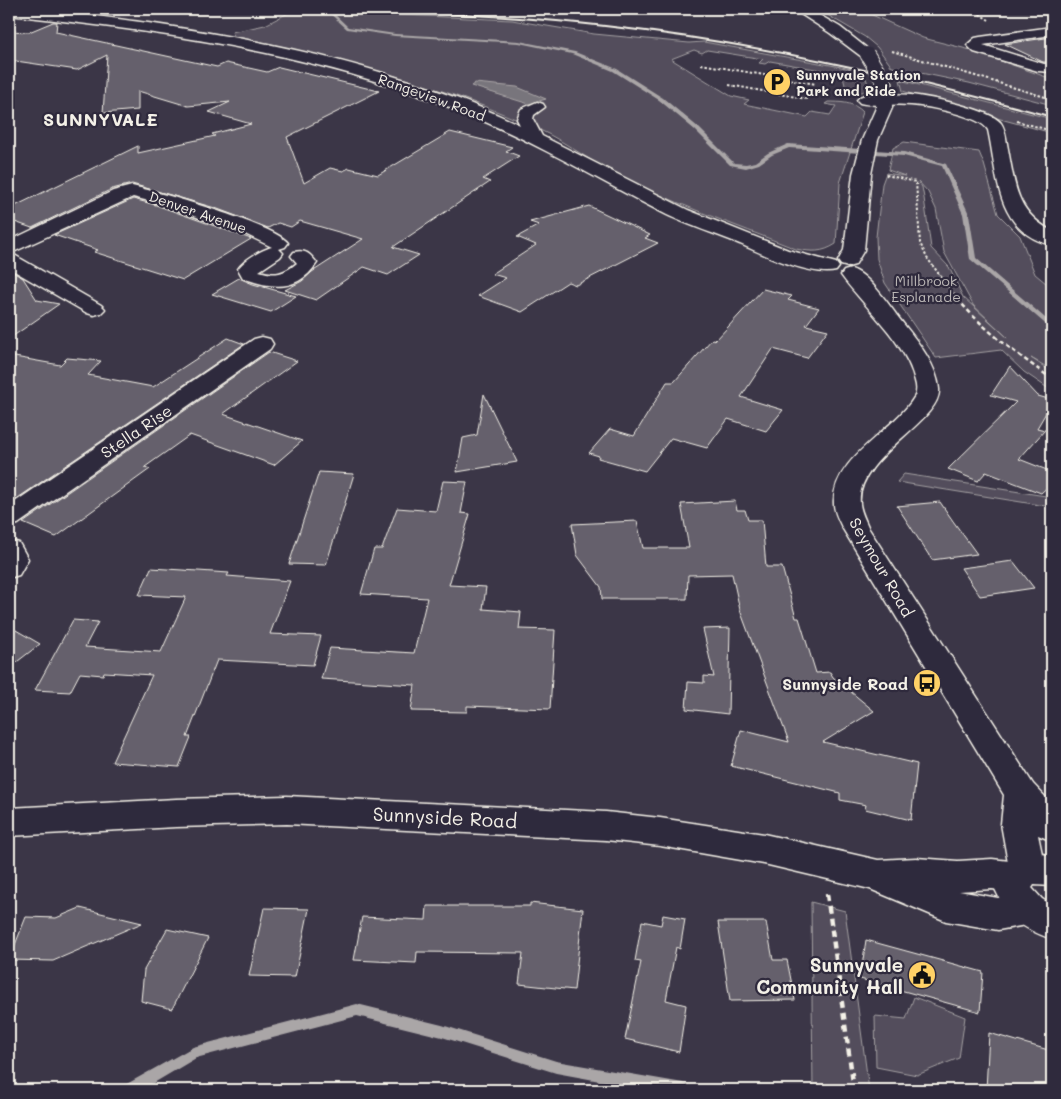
<svg xmlns="http://www.w3.org/2000/svg" width="1061" height="1099" viewBox="0 0 1061 1099" font-family="Mali,sans-serif">
<rect width="100%" height="100%" fill="#3b3647"/>
<filter id="ink" filterUnits="userSpaceOnUse"><feTurbulence type="fractalNoise" baseFrequency=".02" numOctaves="2"/><feDisplacementMap in="SourceGraphic" scale="10" xChannelSelector="R" yChannelSelector="G"/><feConvolveMatrix kernelMatrix="1 2 1 2 8 2 1 2 1" color-interpolation-filters="sRGB"/></filter>
<g filter="url(#ink)">
<!-- green -->
<g fill="#534e5c" stroke="#a4a0a2" fill-rule="evenodd">
<polygon points="817,9 859,9 923,38 967,49 1052,79 1052,105 969,83 892,67 877,47 865,37"/>
<path d="M294,10L512,20L594,34L689,43L704,42L863,71L869,86C863,96 848,95 838,90L846,89L843,77L829,75L832,72L770,61L765,64L759,63L763,59L707,50L702,53L694,50L671,59L731,96L749,100L744,104L807,117L812,112L830,115L836,106L825,104L828,102C840,102 854,102 863,112L840,183L836,244C822,253 812,252 796,249C733,224 668,202 609,170C585,158 564,141 540,130C443,85 338,58 234,36L232,32L265,25Z"/>
<polygon points="900,80 1052,119 1051,123 1052,133 923,98 903,91"/>
<path d="M904,142L979,152L984,164L998,214L1020,236L1035,274L1052,288V370L1031,358L1052,372V391L1024,372L1001,350L936,358L885,283L877,259L876,237L882,184L886,173L905,176L888,170L893,148ZM918,181L928,192L936,209L944,252L973,305L1008,338L963,297L949,267L931,248L924,198L922,187Z"/>
<polygon points="904,474 1052,497 1052,507 897,482"/>
<polygon points="811,902 845,911 869,1090 813,1090"/>
<polygon points="914,997 965,1017 959,1058 917,1075 876,1067 875,1016 906,1019"/>
</g>
<!-- water -->
<polygon fill="#78747b" stroke="#aaa6a7" points="475,83 517,87 546,99 529,104 471,86"/>
<g fill="none" stroke-linecap="round" stroke-linejoin="round">
<!-- stream -->
<g fill="#aaa6a7" fill-rule="evenodd">
<polygon points="325,9 329,9 348,27 395,34 519,41 575,52 617,69 663,98 699,128 734,163 746,164 755,162 768,153 788,144 904,152 946,164 969,214 976,258 1052,324 1052,329 1050,328 970,259 963,214 942,166 904,156 789,148 772,155 759,164 746,168 730,165 695,130 659,100 613,71 572,54 519,43 395,36 347,29"/>
<polygon points="357,1004 442,1025 556,1061 683,1083 688,1085 690,1090 649,1090 556,1073 442,1037 357,1016 196,1058 142,1090 123,1090 125,1085 193,1047"/>
</g>
</g>
<!-- building -->
<g fill="#65616c" stroke="#f4f1e8">
<polygon points="53,22 57,22 56,32 217,67 226,63 267,72 279,67 379,91 287,137 304,183 330,168 343,171 349,168 378,175 450,132 512,147 506,151 519,156 483,179 490,182 393,247 419,255 388,275 364,267 316,300 285,290 302,281 312,272 363,239 300,221 291,227 278,223 268,228 215,208 132,184 112,189 32,228 9,220 9,209 138,146 138,153 215,136 212,134 251,124 209,112 230,102 188,106 138,91 138,110 103,113 107,55 77,70 9,60 9,31 29,32"/>
<polygon points="1052,37 1052,62 1043,62 1005,44"/>
<polygon points="133,199 156,205 251,239 183,280 94,252 98,250 54,235"/>
<polygon points="589,206 650,235 645,238 658,243 576,285 568,282 522,312 478,296 506,278 492,274 536,245 517,237 539,225 530,222"/>
<polygon points="9,270 23,278 37,300 59,304 9,339"/>
<polygon points="239,278 253,284 296,296 271,312 212,294"/>
<polygon points="763,289 792,296 788,300 819,308 806,325 828,330 807,358 773,349 741,397 783,410 766,431 728,419 707,448 671,438 645,471 598,458 599,456 589,453 610,429 634,436 667,382 674,382 712,339 716,340"/>
<polygon points="228,338 244,344 9,504 9,356 60,365 67,358 101,361 88,375 153,387"/>
<polygon points="269,352 297,361 223,414 302,441 274,465 190,435 145,467 150,469 56,537 23,523"/>
<polygon points="1010,366 1038,396 1052,400 1049,408 1052,412 1047,411 1037,428 1045,430 1019,459 1052,472 1052,483 1041,493 986,472 978,481 948,469 1016,402 991,395"/>
<polygon points="484,394 517,462 457,472 463,438 477,435"/>
<polygon points="319,472 354,474 326,565 289,564"/>
<polygon points="443,481 467,482 461,513 470,514 449,585 486,587 483,609 521,612 519,629 555,630 550,709 467,706 467,712 411,711 415,685 321,679 330,648 414,653 427,598 361,594 374,549 382,549 397,508 436,511"/>
<polygon points="735,501 737,510 745,510 748,520 762,520 766,567 782,567 796,618 799,618 816,673 830,672 833,677 874,711 823,742 917,764 911,820 865,809 866,805 840,800 840,793 731,766 741,730 789,742 740,610 732,574 688,575 687,599 602,599 601,587 577,555 572,524 637,521 643,548 689,548 681,504"/>
<polygon points="940,502 953,521 977,554 932,560 897,506"/>
<polygon points="1013,561 1034,588 980,596 961,568"/>
<polygon points="151,568 229,573 227,576 290,581 270,634 321,636 313,665 217,660 187,737 191,737 179,767 112,762 152,675 104,672 103,675 80,673 70,692 35,690 73,620 98,622 85,647 161,652 186,597 139,595"/>
<polygon points="9,626 40,644 9,668"/>
<polygon points="730,628 728,714 686,709 688,682 704,683 704,676 714,677 703,629"/>
<polygon points="530,903 583,909 574,990 519,984 523,953 417,952 416,963 354,960 362,917 426,920 427,906 530,906"/>
<polygon points="80,908 142,923 53,961 9,960 26,917 56,918"/>
<polygon points="264,908 309,909 295,977 249,976"/>
<polygon points="663,915 685,919 680,949 676,947 666,1000 686,1005 679,1052 625,1039 641,962 635,961 642,921 661,925"/>
<polygon points="718,922 766,922 773,960 787,960 795,1000 730,1001"/>
<polygon points="167,929 208,938 172,1009 141,1001 144,970"/>
<polygon points="866,940 983,972 980,1012 860,979"/>
<polygon points="989,1033 1052,1051 1052,1090 986,1090"/>
</g>
<g fill="none" stroke-linecap="round" stroke-linejoin="round">
<defs>
<g id="minor">
<path d="M9,9C55,9 102,17 148,23C276,42 403,70 520,125L517,119L521,109L537,102L543,104L545,107L534,115L533,119L542,136L688,210L788,250L836,263L839,267L836,271C813,277 762,254 740,244C716,234 690,226 667,215C625,194 584,170 542,149C373,61 196,35 9,15Z"/>
<polygon points="1052,27 1052,35 983,45 1044,64 1052,64 1052,72 1038,71 974,52 967,45 975,38 980,37"/>
<path d="M865,95C880,95 896,94 911,95C929,97 990,109 1001,123C1006,130 1006,140 1008,149C1015,186 1016,212 1052,231V245C995,232 998,175 988,130C981,116 927,106 911,105C894,103 876,107 860,103L857,100L860,97Z"/>
<path d="M132,186C158,192 275,225 288,243L285,247L279,249L283,253L280,257L259,271C275,276 284,274 297,263L291,256L294,252C306,249 310,254 317,263C298,292 272,289 243,278L238,269C244,260 261,250 272,247L245,234L157,203L133,197L9,254V241L113,191Z"/>
<polygon points="9,254 16,256 101,305 105,309 101,313 94,315 87,313 9,268"/>
<polygon points="262,337 270,339 273,344 270,349 18,524 9,526 9,506 254,339"/>
<polygon points="9,540 19,543 28,559 19,575 9,578"/>
<polygon points="287,796 606,812 660,818 764,834 878,860 916,858 958,861 992,859 1018,862 1031,866 1036,877 1031,888 1018,892 992,889 959,891 998,898 1026,893 1039,898 1045,909 1039,920 1026,925 998,930 946,921 870,889 764,864 660,846 606,840 287,824 176,827 9,836 9,808 176,799"/>
</g>
<g id="major">
<polygon points="793,9 809,9 840,27 874,54 872,57 862,57 830,33"/>
<polygon points="884,77 889,79 892,82 892,108 878,140 871,174 864,250 855,265 848,267 841,265 838,261 844,250 853,174 862,140 876,108 876,82 879,79"/>
<path d="M851,269C867,273 888,303 898,317C913,336 937,363 939,389C942,421 855,457 860,504C861,513 866,521 869,529L1033,784L1052,804V841L1038,835L1042,854L1052,856V886L1034,885L1032,888L1042,899L1052,905V939C1021,928 1009,919 995,889L1008,863L1001,824L1004,795L843,529C839,521 834,512 834,504C831,459 893,431 913,399C917,394 917,387 915,381C907,343 863,306 841,275L844,271Z"/>
</g>
</defs>
<!-- minor casing -->
<use href="#minor" stroke="#f4f1e8" stroke-width="3"/>
<!-- major casing -->
<use href="#major" stroke="#f4f1e8" stroke-width="3"/>
<!-- path-far2 -->
<g stroke="#f4f1e8" stroke-width="2" stroke-dasharray="2.5 2" stroke-linecap="butt">
<polyline points="972,9 989,20"/>
<polyline points="892,51 1052,99"/>
<polyline points="701,64 816,84"/>
<polyline points="729,85 807,99"/>
<polyline points="1017,121 1052,131"/>
<polyline points="886,175 916,182 920,243 927,258 954,294"/>
</g>
<!-- path-far1 -->
<path stroke="#f4f1e8" stroke-width="2.5" stroke-dasharray="4.5 3" stroke-linecap="butt" d="M953,293C979,327 1017,354 1052,379"/>
<!-- path -->
<polyline stroke="#f4f1e8" stroke-width="4.5" stroke-dasharray="7 5" stroke-linecap="butt" points="827,894 854,1090"/>
<!-- minor -->
<use href="#minor" fill="#2f2a3d" fill-rule="evenodd"/>
<!-- major -->
<use href="#major" fill="#2f2a3d" fill-rule="evenodd"/>
<!-- rail -->
<path stroke="#f4f1e8" stroke-width="2" d="M323,9C417,12 512,15 605,26C757,43 905,76 1052,117"/>
<defs>
<polyline id="major-bridge" points="867,54 884,82"/>
</defs>
<!-- major-bridge casing -->
<use href="#major-bridge" stroke="#f4f1e8" stroke-width="16" stroke-linecap="butt"/>
<!-- major-bridge -->
<use href="#major-bridge" stroke="#2f2a3d" stroke-width="14"/>
</g>
</g>
<!-- icons -->
<defs>
<symbol id="parking-disc" viewBox="-11 -11 22 22"><circle r="9.5" fill="#ffd166" stroke="#2f2a3d"/><path d="M-3.5-5.5H1a3.5 3.5 0 0 1 0 7H-1V5.5H-3.5ZM-1-3.4V-.6H.8a1.4 1.4 0 0 0 0-2.8Z" fill="#111"/></symbol>
<symbol id="bus-disc" viewBox="-11 -11 22 22"><circle r="9.5" fill="#ffd166" stroke="#2f2a3d"/><path d="M-5-6H5V4H4V6H2V4H-2V6H-4V4H-5ZM-3.5-4V0h7V-4ZM-3.5 1.2v1.5H-2V1.2ZM2 1.2v1.5H3.5V1.2Z" fill="#111"/></symbol>
<symbol id="civic-disc" viewBox="-11 -11 22 22"><circle r="9.5" fill="#ffd166" stroke="#2f2a3d"/><path d="M-.6-6.5H3V-4.5H.6V-3L4-1V1h2V6H-6V1h2V-1L-.6-3ZM-1.2 2.5V6h2.4V2.5Z" fill="#111"/></symbol>
</defs>
<g fill-rule="evenodd">
<use href="#parking-disc" x="761" y="66" width="32" height="32"/>
<use href="#bus-disc" x="911" y="667" width="32" height="32"/>
<use href="#civic-disc" x="906" y="959" width="32" height="32"/>
</g>
<g text-anchor="middle" dominant-baseline="central" stroke-width="4.5" stroke-linejoin="round" paint-order="stroke">
<!-- far-poi labels -->
<g font-size="14" font-weight="bold" fill="#f4f1e8" stroke="#2f2a3d" text-anchor="start">
<text x="796" y="74">Sunnyvale Station<tspan x="796" dy="16">Park and Ride</tspan></text>
</g>
<!-- far-street labels -->
<g font-size="14" fill="#f4f1e8" stroke="#2f2a3d">
<text transform="translate(432 97) rotate(20)">Rangeview Road</text>
<text transform="translate(198 212) rotate(19)">Denver Avenue</text>
</g>
<!-- far-park labels -->
<g font-size="14" fill="#bcb8b7" stroke="#2f2a3d">
<text x="926" y="280">Millbrook<tspan x="926" dy="16">Esplanade</tspan></text>
</g>
<!-- street labels -->
<g font-size="16" fill="#f4f1e8" stroke="#2f2a3d">
<text transform="translate(136 431) rotate(-34)">Stella Rise</text>
<text transform="translate(882 567) rotate(60)">Seymour Road</text>
</g>
<!-- poi labels -->
<g font-size="16" font-weight="bold" fill="#f4f1e8" stroke="#2f2a3d" text-anchor="end">
<text x="908" y="683">Sunnyside Road</text>
</g>
<!-- far-district labels -->
<g font-size="18" font-weight="bold" letter-spacing="1" fill="#f4f1e8" stroke="#2f2a3d">
<text x="101" y="119">SUNNYVALE</text>
</g>
<!-- near-street labels -->
<g font-size="19" fill="#f4f1e8" stroke="#2f2a3d">
<text transform="translate(445 817) rotate(3)">Sunnyside Road</text>
</g>
<!-- near-poi labels -->
<g font-size="19" font-weight="bold" fill="#f4f1e8" stroke="#2f2a3d" text-anchor="end">
<text x="903" y="964">Sunnyvale<tspan x="903" dy="22">Community Hall</tspan></text>
</g>
</g>
<!-- margin -->
<rect width="1061" height="1099" fill="none" stroke="#2f2a3d" stroke-width="30"/>
<rect x="15" y="15" width="1031" height="1069" fill="none" stroke="#f4f1e8" stroke-width="2" filter="url(#ink)"/>
</svg>
